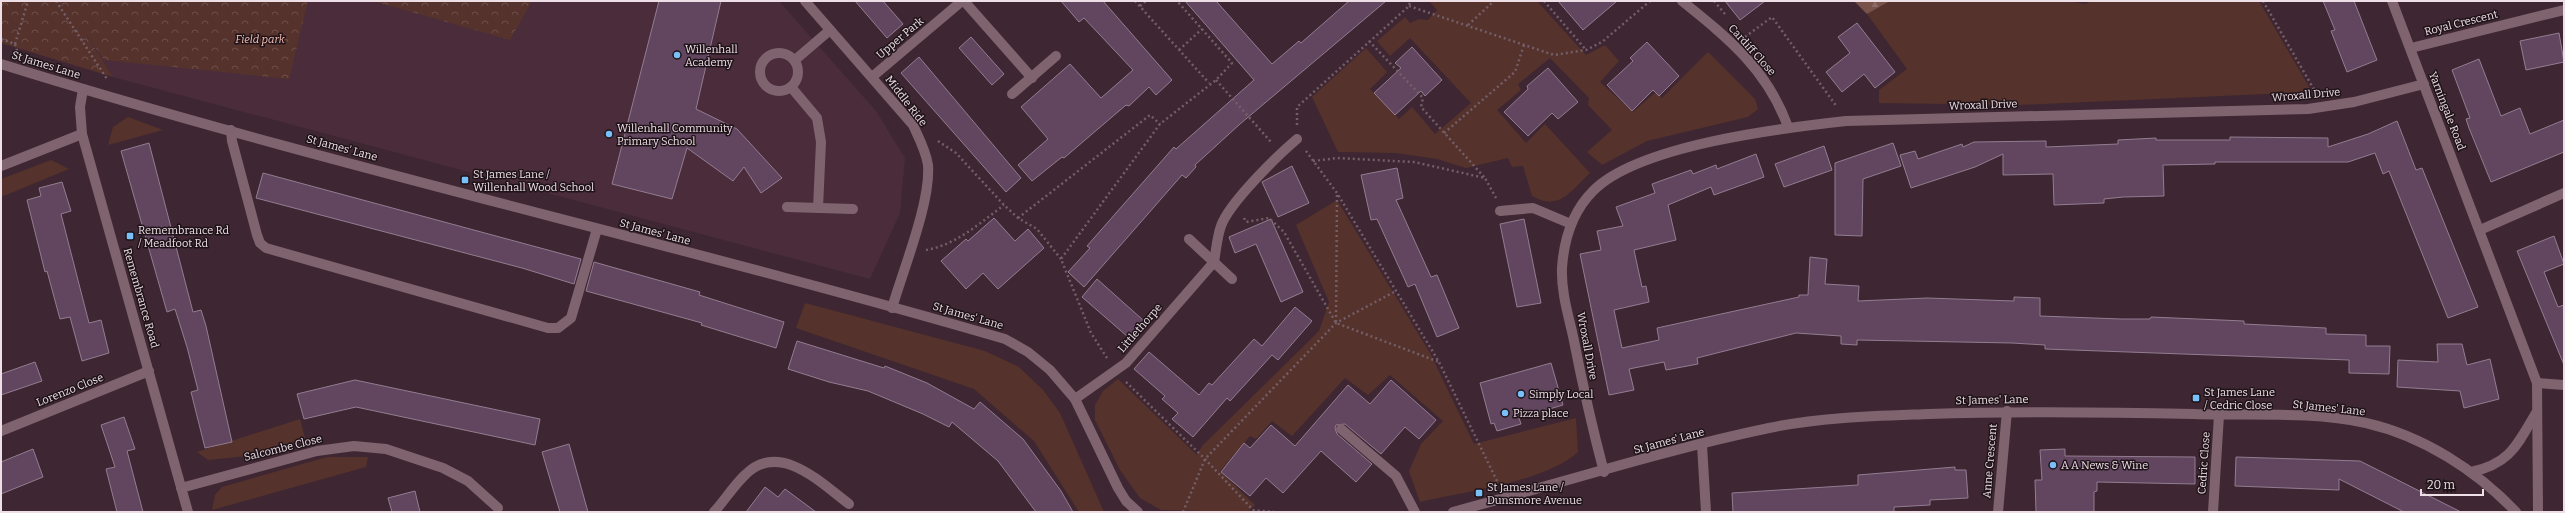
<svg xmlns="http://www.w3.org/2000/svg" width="2565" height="513" viewBox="0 0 2565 513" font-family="Bitter,serif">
<defs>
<pattern id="forest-firs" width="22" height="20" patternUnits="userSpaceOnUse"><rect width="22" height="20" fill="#785149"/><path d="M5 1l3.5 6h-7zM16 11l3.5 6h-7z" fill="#8c6a63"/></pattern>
<pattern id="park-crowns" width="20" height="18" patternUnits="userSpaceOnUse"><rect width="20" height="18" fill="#55322b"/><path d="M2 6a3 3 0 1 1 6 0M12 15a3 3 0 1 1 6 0" fill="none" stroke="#6e4f4a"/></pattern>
</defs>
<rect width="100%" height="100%" fill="#3e2732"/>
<!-- built -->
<polygon fill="#4a2c3b" points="64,1 779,1 876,111 905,158 900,213 870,279 113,77"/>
<!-- green -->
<g fill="#55322b">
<path d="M1429,1H1537L1586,55L1605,45L1619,61L1600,82L1633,112L1657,91L1662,98L1708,52L1755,99L1758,109L1748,117L1647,141L1602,165L1587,152L1612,130L1588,105L1589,98L1550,58L1518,84L1521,90L1497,110L1526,143L1545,124L1590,173C1571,190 1560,212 1532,196L1523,166L1512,167L1508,158L1466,168L1437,159L1396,153L1338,152L1312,97L1366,48L1387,72L1370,89L1399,119L1412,107L1435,134L1471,103L1410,38L1390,56L1377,41L1405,17L1410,23L1419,19L1428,20L1437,10Z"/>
<polygon points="1890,1 2067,1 2085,4 2092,1 2259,1 2312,92 2018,105 1879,103 1879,90 1907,69 1867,14"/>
<polygon points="128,117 163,130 108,145 113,127"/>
<polygon points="51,160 69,169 1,197 1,179"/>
<path d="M1337,200L1430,353L1474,444L1576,418L1578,452C1545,482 1464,492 1420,502L1409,471L1421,444L1443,421L1390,375L1368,395L1345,378L1292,436L1272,421L1256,439L1250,436L1220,471L1255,505L1248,512L1161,510L1140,498L1120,470L1095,420V405L1103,391L1118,379L1197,455L1202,446L1319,331L1329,302L1296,225Z"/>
<polygon points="805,303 985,351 1019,367 1043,390 1060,413 1104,512 1079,512 1034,441 974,389 796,328"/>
<polygon points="300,419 305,438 247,456 208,460 197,452"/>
<polygon points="327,457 368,457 366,467 212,510 215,495 222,487"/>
</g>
<!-- forest -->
<polygon fill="url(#forest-firs)" points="1854,1 1890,1 1867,14"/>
<!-- park -->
<g fill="url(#park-crowns)">
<polygon points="1,1 308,1 289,79 104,60 79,23 113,77 1,43"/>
<polygon points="373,1 532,1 510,40"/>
</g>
<!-- building -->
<g fill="#624660" stroke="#927d90">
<polygon points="659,1 721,1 696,109 737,129 782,178 761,193 744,167 733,181 687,148 672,199 612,184"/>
<polygon points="855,1 883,1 903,24 887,38"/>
<polygon points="1061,1 1103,1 1172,80 1156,95 1149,87 1129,106 1126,105 1064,158 1062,157 1032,181 1018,165 1048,139 1021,107 1070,64 1101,98 1133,70 1084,18 1079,22"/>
<polygon points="1185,1 1216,1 1272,64 1299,41 1301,43 1349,1 1386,1 1240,124 1195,165 1196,167 1186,178 1182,175 1084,287 1068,272 1090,248 1087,246 1174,147 1176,149 1254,80"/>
<polygon points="1558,1 1617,1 1583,30"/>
<polygon points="1725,1 1765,1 1740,20"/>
<polygon points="2323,1 2354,1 2377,60 2347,72 2331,31 2335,30"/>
<polygon points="1857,23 1895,72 1875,88 1864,74 1842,92 1826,72 1850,53 1838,37"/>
<polygon points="2559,33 2564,62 2526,70 2520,41"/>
<polygon points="971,37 1004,74 992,85 959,48"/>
<polygon points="1647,42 1679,76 1659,96 1653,90 1632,111 1607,85 1633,61 1630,58"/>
<polygon points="1412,47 1442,80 1425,96 1421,91 1395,115 1374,93 1401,68 1395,63"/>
<polygon points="919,57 1021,178 1006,192 901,73"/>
<polygon points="2479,59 2501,116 2520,108 2530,134 2564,120 2564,152 2491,182 2469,128 2466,119 2470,118 2452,70"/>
<polygon points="1548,68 1578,102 1558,119 1552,113 1528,136 1504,112 1528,89 1527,86"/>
<polygon points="2397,121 2416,170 2422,168 2478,307 2448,318 2389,171 2383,174 2375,153 2348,162 2215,162 2215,164 2163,165 2164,196 2123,197 2104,199 2104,203 2054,205 2053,174 2003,175 2003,154 1975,167 1911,188 1900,155 1915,151 1918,159 1962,144 1963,147 1974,142 2046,141 2046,147 2118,144 2118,140 2156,138 2156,140 2230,140 2230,137 2328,138 2328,147 2368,134"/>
<polygon points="149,143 193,312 201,310 206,326 232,442 205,448 191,392 198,390 187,347 175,309 167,312 121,151"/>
<polygon points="1893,143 1901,166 1863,179 1862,236 1835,235 1835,163"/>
<polygon points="1824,146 1832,170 1784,187 1775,164"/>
<polygon points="1756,154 1764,177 1714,195 1711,187 1668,205 1676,240 1634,250 1642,287 1646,286 1649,302 1614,310 1622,348 1659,340 1657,328 1799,297 1799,295 1808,295 1810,257 1827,259 1825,284 1859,286 1858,301 1927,298 2014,301 2014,297 2040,298 2040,316 2121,319 2150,319 2151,317 2244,321 2244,324 2326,328 2326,334 2366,335 2366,346 2390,346 2389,374 2349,373 2349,360 2045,349 2045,345 2012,343 1857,340 1857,345 1841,344 1841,336 1796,333 1697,358 1698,364 1666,370 1664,362 1629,369 1634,390 1609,395 1580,254 1601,250 1597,231 1623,226 1616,207 1655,193 1652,184 1691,170 1693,174 1716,165 1717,169"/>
<polygon points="1292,166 1309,203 1278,217 1262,182"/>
<polygon points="1397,168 1403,198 1396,200 1431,277 1437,275 1459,328 1437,337 1415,284 1408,287 1377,219 1371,220 1361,175"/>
<polygon points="263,173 581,259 574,284 522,268 256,198"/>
<polygon points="62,182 71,211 61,214 89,323 101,320 109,353 82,361 70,317 60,319 47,271 45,272 27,200 41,196 39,188"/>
<polygon points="994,218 1015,241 1028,229 1044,248 998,289 983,273 966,289 941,261 966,239 968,241"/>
<polygon points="1271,219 1303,292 1281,302 1256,244 1235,253 1229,237"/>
<polygon points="1524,219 1541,303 1517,307 1500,224"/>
<polygon points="2554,236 2564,264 2544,272 2558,307 2564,305 2564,365 2517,251"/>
<polygon points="594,262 700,292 699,295 784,322 776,348 701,325 702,323 586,291"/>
<polygon points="1097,279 1143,320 1128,337 1082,297"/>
<polygon points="1295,307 1312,321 1278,360 1272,355 1230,401 1227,398 1193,437 1172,419 1178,413 1162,399 1165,396 1134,369 1149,352 1199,395 1209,383 1212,385 1254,339 1262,346"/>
<polygon points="797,341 884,368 885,366 927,383 974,409 980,402 1023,439 1061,491 1073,512 1036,512 998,461 952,422 949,427 923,414 868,391 829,382 788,369"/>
<polygon points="2437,344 2462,344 2467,365 2490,359 2499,399 2464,408 2460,391 2397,387 2398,360 2438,362"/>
<polygon points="35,362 42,381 1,395 1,374"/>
<polygon points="1551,363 1563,405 1519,418 1521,424 1497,431 1494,423 1491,424 1480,383"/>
<polygon points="355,380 540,419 535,445 356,407 304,419 297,394"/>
<polygon points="1391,380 1436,420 1419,439 1405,427 1381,454 1345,424 1336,425 1335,428 1337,434 1372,464 1356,482 1321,451 1283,493 1266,478 1250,496 1221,472 1244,443 1250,448 1271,425 1295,446 1348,385 1370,404"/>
<polygon points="124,417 135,449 127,451 143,512 117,512 106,469 115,467 101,425"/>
<polygon points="569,444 574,462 588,512 560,512 553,489 542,452"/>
<polygon points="33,449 43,477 1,494 1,462"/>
<polygon points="2065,449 2065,456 2195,457 2195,484 2097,482 2097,491 2094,492 2094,512 2036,512 2035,480 2042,480 2040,450"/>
<polygon points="2236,457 2360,461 2461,512 2404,512 2339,479 2339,490 2235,486"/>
<polygon points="1955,467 1955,470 1966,470 1968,498 1930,500 1930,505 1894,507 1894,512 1733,512 1732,493 1858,485 1858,475"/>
<polygon points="765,487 778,497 785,489 816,512 746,512"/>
<polygon points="415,491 420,512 392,512 388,498"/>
</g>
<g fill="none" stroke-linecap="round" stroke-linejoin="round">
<!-- path -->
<g stroke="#745f69" stroke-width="2.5" stroke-dasharray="2 3" stroke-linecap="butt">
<polyline points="56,1 107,79"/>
<polyline points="1135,1 1209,83"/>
<polyline points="1544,1 1586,50"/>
<polyline points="1714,1 1725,14"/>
<polyline points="2263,1 2316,93"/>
<polyline points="1140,6 1146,1"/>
<polyline points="1409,6 1554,55 1586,50 1602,42 1650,1"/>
<polyline points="1468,25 1494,1"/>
<polyline points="1745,37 1772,17 1837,107"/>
<polyline points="1,39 15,44 18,54"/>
<polyline points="1369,41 1423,98 1421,107 1485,178"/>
<polyline points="15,44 28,1"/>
<polyline points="1179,50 1202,29"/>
<polyline points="1216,80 1271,142"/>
<polyline points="1297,125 1297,107 1409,6 1410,1"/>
<polyline points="1444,133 1515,72 1524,45"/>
<polyline points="938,141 956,153 1004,205 1018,218 1037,229 1061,259"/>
<polyline points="1306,151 1337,193 1439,362 1498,483"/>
<polyline points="1313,161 1337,158 1414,162 1485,178 1496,198"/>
<polyline points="1018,218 1150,115 1160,124"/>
<polyline points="1244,218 1246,222 1269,218 1284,232 1336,323 1439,362"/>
<path d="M926,250C956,245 980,223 1004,205"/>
<polyline points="1336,322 1337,193"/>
<polyline points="1107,358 1091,333 1061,259 1160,124 1216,80 1232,63 1177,1"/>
<polyline points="1126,382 1205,459 1253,510 1274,512"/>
<polyline points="1183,512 1205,459 1336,323 1396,291"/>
</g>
<!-- service -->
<g stroke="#7f6470" stroke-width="10">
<circle cx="779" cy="72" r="19"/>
<polyline points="795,60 830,30"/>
<polyline points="791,87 817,118 821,142 818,208"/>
<polyline points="231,130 232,141 257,235 260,243 266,248 548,328 558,328 571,318 597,229"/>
<polyline points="787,207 853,209"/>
<path d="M1214,262C1216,251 1217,237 1221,226C1229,203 1277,156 1297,139"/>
<path d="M714,512C725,500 734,485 746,474C780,441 821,483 849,504"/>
</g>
<!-- minor -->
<g stroke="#7f6470" stroke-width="10">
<path d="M805,1L913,125C919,138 926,151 928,165C931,202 903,270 892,308"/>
<polyline points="964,1 1032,78"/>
<path d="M1682,1C1728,38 1768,70 1788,127"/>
<polyline points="2392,1 2537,383 2538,512"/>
<polyline points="2411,48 2564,10"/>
<polyline points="872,77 962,1"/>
<polyline points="1012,94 1056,56"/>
<polyline points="1,166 82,134"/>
<polyline points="1500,211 1533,208 1571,224"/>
<polyline points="2480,230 2564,193"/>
<polyline points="1189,239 1232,279"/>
<polyline points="2537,383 2564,385"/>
<polyline points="1075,399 1126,363 1214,262"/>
<polyline points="1341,429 1396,476 1415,512"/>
<polyline points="1,431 149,371"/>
<polyline points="1702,445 1706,512"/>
<path d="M1604,472C1592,427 1582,382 1573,336C1568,314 1561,291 1562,268C1564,239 1573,211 1593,191C1638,145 1782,128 1846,121L2308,109L2354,102L2424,84"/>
<path d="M2471,472C2510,464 2517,445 2536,413"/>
<polyline points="181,488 317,451 354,446 386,449 443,468 468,481 498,508"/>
<polyline points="1998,512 2007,411"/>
<polyline points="2213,512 2219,415"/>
</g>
<!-- tertiary -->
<g stroke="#7f6470" stroke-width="10">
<path d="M1,64C333,167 672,242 1005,339L1028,352L1050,370L1075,399L1118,488L1126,501L1138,512"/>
<polyline points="83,89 80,107 82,134 188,512"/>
<path d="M1453,512C1558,484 1663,450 1769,428C1821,417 1876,416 1929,414C2018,411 2106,412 2194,414C2251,416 2310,411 2366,423C2423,436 2476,470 2516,512"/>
</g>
</g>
<!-- markers -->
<g fill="#79bff8" stroke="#1e1318" stroke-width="1.5">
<circle cx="677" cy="55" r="4"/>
<circle cx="609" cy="134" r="4"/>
<rect x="461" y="176" width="8" height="8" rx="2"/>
<rect x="126" y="232" width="8" height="8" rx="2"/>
<circle cx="1521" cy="394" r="4"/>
<rect x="2192" y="394" width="8" height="8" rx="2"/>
<circle cx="1505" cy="413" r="4"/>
<circle cx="2053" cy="465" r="4"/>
<rect x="1475" y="489" width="8" height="8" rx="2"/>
</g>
<g text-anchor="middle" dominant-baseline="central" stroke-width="3" stroke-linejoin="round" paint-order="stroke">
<!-- street labels -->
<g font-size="11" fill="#eedee5" stroke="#1e1318">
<text transform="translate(2461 23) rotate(-14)">Royal Crescent</text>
<text transform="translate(900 38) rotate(-40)">Upper Park</text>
<text transform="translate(1752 50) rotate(48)">Cardiff Close</text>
<text transform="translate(46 65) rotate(17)">St James Lane</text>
<text transform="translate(2306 95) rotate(-5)">Wroxall Drive</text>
<text transform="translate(906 101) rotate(52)">Middle Ride</text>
<text transform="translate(1983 105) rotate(-2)">Wroxall Drive</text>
<text transform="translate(2447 111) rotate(69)">Yarningale Road</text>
<text transform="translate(342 148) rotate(15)">St James' Lane</text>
<text transform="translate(655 232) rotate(15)">St James' Lane</text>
<text transform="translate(141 298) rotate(74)">Remembrance Road</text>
<text transform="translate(968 316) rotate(16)">St James' Lane</text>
<text transform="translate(1140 328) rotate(-49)">Littlethorpe</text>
<text transform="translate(1587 346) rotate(79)">Wroxall Drive</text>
<text transform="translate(70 390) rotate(-22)">Lorenzo Close</text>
<text transform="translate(1992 400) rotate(-1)">St James' Lane</text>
<text transform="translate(2329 408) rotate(6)">St James' Lane</text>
<text transform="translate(1669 441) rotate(-15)">St James' Lane</text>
<text transform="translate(283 448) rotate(-14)">Salcombe Close</text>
<text transform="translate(1990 461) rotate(-85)">Anne Crescent</text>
<text transform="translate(2204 463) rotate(-86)">Cedric Close</text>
</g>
<!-- park labels -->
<g font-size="11" font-style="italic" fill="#f9c1b5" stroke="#1e1318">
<text x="260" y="39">Field park</text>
</g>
<!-- poi labels -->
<g font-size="11" fill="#eedee5" stroke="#1e1318" text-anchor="start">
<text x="685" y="49">Willenhall<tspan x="685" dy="13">Academy</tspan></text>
<text x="617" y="128">Willenhall Community<tspan x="617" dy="13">Primary School</tspan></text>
<text x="473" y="174">St James Lane /<tspan x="473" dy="13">Willenhall Wood School</tspan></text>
<text x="138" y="230">Remembrance Rd<tspan x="138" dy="13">/ Meadfoot Rd</tspan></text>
<text x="2204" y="392">St James Lane<tspan x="2204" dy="13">/ Cedric Close</tspan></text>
<text x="1529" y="394">Simply Local</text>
<text x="1513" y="413">Pizza place</text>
<text x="2061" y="465">A A News &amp; Wine</text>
<text x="1487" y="487">St James Lane /<tspan x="1487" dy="13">Dunsmore Avenue</tspan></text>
</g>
</g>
<!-- border -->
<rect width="2565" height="513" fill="none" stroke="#eedee5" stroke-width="4"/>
<!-- scale -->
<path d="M2421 489v6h62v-6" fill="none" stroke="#eedee5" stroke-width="2"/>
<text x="2427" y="489" font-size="12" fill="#eedee5" stroke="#1e1318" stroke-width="3" paint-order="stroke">20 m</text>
</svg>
